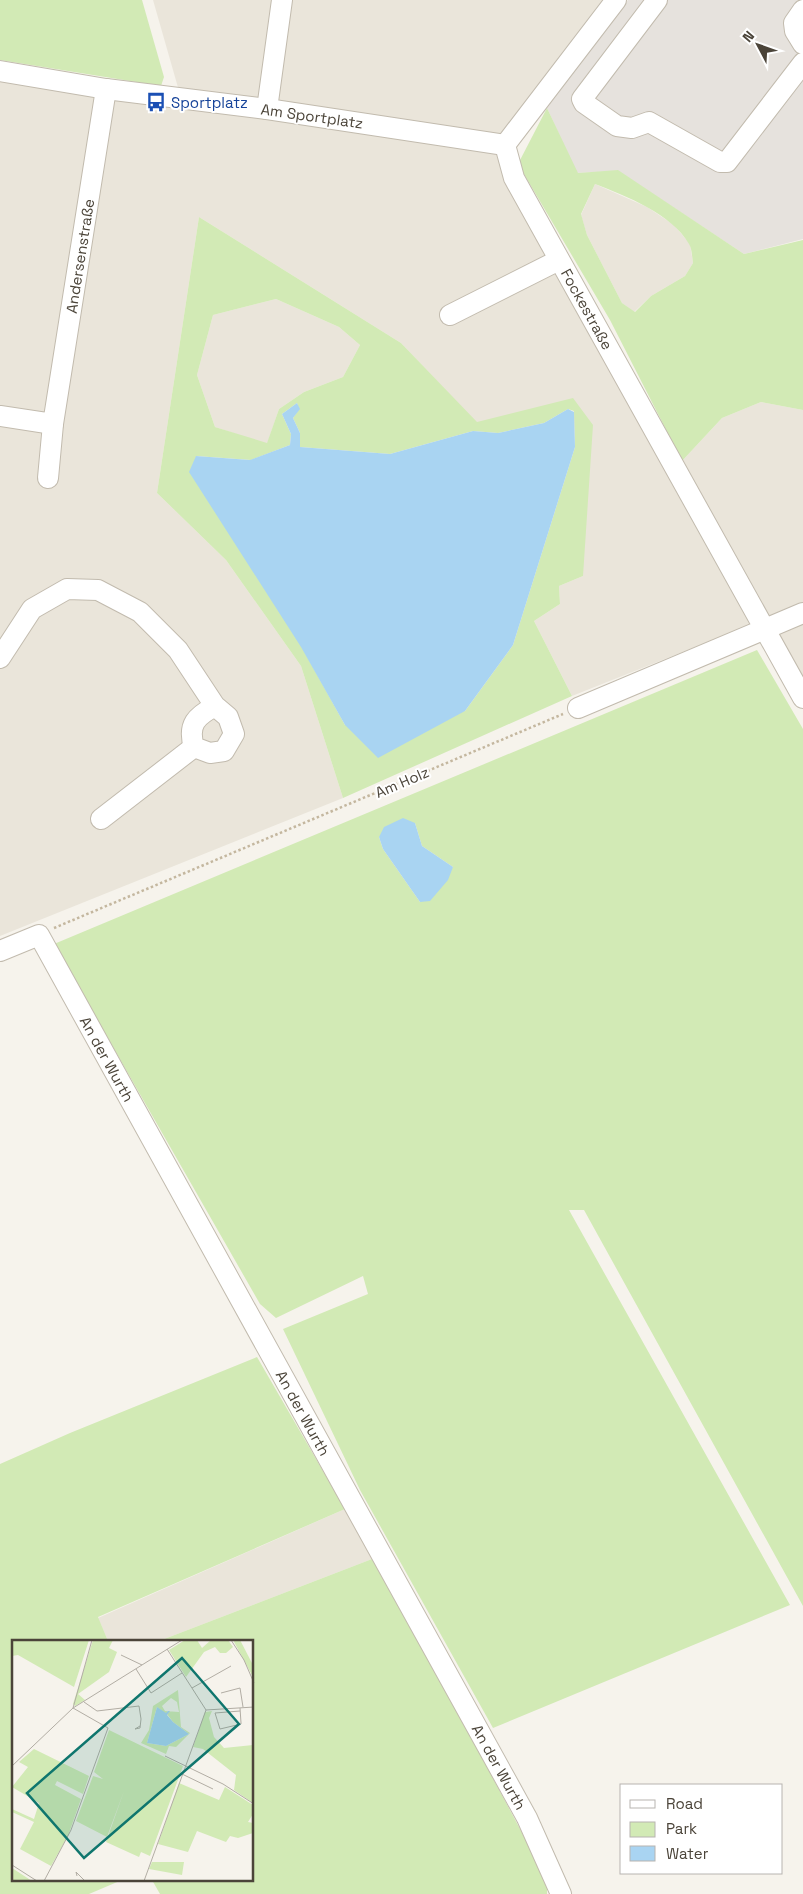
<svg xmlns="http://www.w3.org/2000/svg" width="803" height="1894" viewBox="0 0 803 1894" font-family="'Space Grotesk',sans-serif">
<rect width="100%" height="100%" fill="#f6f3ec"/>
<!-- residential -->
<g fill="#eae5da">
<polygon points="153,0 610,0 508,135 518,164 680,462 682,461 722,418 761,402 803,410 803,681 768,618 572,696 534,621 560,604 559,586 583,576 573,399 477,423 401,343 199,217 157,493 226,560 301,666 343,798 0,936 0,76 179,91"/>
<polygon points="595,184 647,207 674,225 690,244 693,263 685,276 651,296 634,312 622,303 587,235 581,215"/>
<polygon points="276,299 339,327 360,345 343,377 304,392 279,409 267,444 215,427 197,375 213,315"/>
<polygon points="345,1509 372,1559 159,1641 108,1641 98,1618"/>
</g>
<!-- industrial -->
<polygon fill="#e6e2dd" points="628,0 803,0 803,239 744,254 618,171 577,173 547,108"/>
<!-- green -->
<g fill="#d2eab5" fill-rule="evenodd">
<polygon points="0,0 142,0 164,77 161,86 0,60"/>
<path d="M547,108L578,173L618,170L744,254L803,240V410L761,402L722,418L682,461L610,320L518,164ZM595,184C626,196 672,214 689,244C692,249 692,257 693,263L685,276L651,296L635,312L622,303L587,235L581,214Z"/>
<path d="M199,217L401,343L477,422L573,398L593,425L583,576L559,586L560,604L534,621L572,696L343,798L301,666L226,560L157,493ZM276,299L339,327L360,345L343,377L304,392L279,409L267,443L215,427L197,375L213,315ZM297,403L299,409L293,418L300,433V447L390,454L473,431L498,433L544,423L568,409L574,411L575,447L513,645L465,711L345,725L196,456L251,460L290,445L291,434L282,414Z"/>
<path d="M757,650L803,729V1606L584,1210H569L790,1605L493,1728L360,1490L283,1329L368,1294L363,1276L276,1318L260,1304L54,944ZM415,823L422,846L453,867L420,902L383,849L379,837Z"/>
<polygon points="257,1357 345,1509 98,1617 108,1641 14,1642 14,1880 122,1880 89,1894 0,1894 0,1464 70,1433"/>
<polygon points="372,1559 457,1711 543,1872 547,1884 547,1894 160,1894 152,1880 252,1880 252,1642 159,1641"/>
</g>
<!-- water -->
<g fill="#a9d4f2">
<polygon points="297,403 300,409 293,418 300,433 300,447 390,454 473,431 498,433 544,423 568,409 574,412 575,447 513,645 465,711 378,758 345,725 301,647 189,472 196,456 250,460 290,445 291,434 282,414"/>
<polygon points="403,818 415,823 422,846 453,867 448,880 430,901 420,902 383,849 379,837 384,827"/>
</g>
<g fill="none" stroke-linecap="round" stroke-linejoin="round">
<defs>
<g id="minor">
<polyline points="657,0 582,99 584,103 617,126 632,128 649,122 720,162 727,162 803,63"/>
<polyline points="803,10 794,23 795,31 803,44"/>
<polyline points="0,71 106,89 267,109 505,145"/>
<polyline points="267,109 282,0"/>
<polyline points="505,145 514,178 803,698"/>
<polyline points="505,145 616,0"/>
<polyline points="450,315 559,260"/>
<polyline points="0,416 53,424 106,89"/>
<polyline points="48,478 53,424"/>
<path d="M0,658L32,609L67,589L98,590L140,612L178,650L215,706L228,717L234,734L224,751L210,753L194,747C187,724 197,716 215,706"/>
<polyline points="578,708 803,613"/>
<polyline points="101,819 194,747"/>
<polyline points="0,951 39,935 527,1818 561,1894"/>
</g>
</defs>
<!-- minor casing -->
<use href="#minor" stroke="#c2bbae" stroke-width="22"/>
<!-- path -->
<polyline stroke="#c4b79f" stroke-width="2.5" stroke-dasharray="2.5 2.5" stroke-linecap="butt" points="54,928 563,714"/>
<!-- minor -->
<use href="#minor" stroke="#fff" stroke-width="20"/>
</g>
<!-- icons -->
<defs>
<symbol id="bus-bare" viewBox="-9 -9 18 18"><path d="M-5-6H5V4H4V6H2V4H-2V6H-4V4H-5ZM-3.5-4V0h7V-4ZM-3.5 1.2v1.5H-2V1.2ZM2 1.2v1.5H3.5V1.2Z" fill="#1a4fb4" stroke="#fff" stroke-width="2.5" paint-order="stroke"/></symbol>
</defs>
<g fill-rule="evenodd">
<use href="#bus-bare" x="142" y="88" width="28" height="28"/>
</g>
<g text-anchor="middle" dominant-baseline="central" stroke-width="4" stroke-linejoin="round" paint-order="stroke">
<!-- transit labels -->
<g font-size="15" fill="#164399" stroke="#fff" text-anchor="start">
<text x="171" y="102">Sportplatz</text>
</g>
<!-- street labels -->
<g font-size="15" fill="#4b4439" stroke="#fff">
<text transform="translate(312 116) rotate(8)">Am Sportplatz</text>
<text transform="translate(80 256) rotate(-81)">Andersenstraße</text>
<text transform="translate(587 309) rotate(61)">Fockestraße</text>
<text transform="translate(402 782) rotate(-23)">Am Holz</text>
<text transform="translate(107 1059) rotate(61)">An der Wurth</text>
<text transform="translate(303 1413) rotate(61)">An der Wurth</text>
<text transform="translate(499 1767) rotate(61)">An der Wurth</text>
</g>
</g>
<!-- overview -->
<g transform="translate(12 1640)">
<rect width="241" height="241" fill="#f6f3ec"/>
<path d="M0,0H77L62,47L6,15L0,16ZM81,0H101L97,8L105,12L97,32L66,54L73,60L63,66L61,64ZM173,0H185L190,8L199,0H216L221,7L214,13H208L203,7L192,12L174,37L157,10ZM221,0H228L241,25V37ZM166,50L169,87L178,93L164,107L157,106L154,114L129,103L137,90L141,66ZM159,58L165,62L167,72L153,71L150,66ZM145,67L154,74L156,71H158L155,74L161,82L177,94L154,106L135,103ZM200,71L197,78L202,97L212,108L241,105V163L222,150L224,135L191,109L181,107L193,72ZM97,90L171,126L138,216L129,212L127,217L94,202L112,151L95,197L64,181L81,136L91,139L82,132ZM22,109L77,136L71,154L45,141L43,145L69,159L56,196L39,226L8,209L22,182L0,172V169L22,179L27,163L0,147L16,127L7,122ZM167,143L207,160L213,147L241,165V174L236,182L241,183V193L226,198L218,196L214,202L185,191L176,212L146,204ZM140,222H172L170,235L137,229ZM0,228L20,241H0Z" fill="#d2eab5" fill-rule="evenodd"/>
<path d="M145,67L154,73L156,71H158L155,75L161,82L177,94L154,106L135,103Z" fill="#a9d4f2"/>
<path fill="none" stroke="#b2ada4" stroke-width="1" d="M219,0L232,20L242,43M155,9L194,70M109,15L130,25M124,29L139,53L170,33M180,48L219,26M209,53L228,48L231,67M72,62L85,71L127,66L129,79L128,88L123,89L128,86M61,68L80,0M228,68L229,83V84L208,89L203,73L228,71M194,70L242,67M153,116L211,144L242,164M0,126L61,68L170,0M170,134L201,149M0,225L25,241M65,236L64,232L73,241M32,241L59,190L96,88L61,68M132,241L194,70"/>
<path fill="#0f766e" fill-opacity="0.15" stroke="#0f766e" stroke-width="2.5" d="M170,18L227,84L72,218L15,153Z"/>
<rect width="241" height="241" fill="none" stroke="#4b4439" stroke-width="2.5"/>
</g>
<!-- legend -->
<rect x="620" y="1784" width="162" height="90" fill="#ffffff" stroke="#b7b4b0"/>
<rect x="630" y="1800" width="25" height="8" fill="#ffffff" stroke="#b7b4b0"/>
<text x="666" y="1809" font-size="15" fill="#4b4439">Road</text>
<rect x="630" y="1822" width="25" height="15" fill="#d2eab5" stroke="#b7b4b0"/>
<text x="666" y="1834" font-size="15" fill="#4b4439">Park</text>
<rect x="630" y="1846" width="25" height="15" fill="#a9d4f2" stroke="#b7b4b0"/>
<text x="666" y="1859" font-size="15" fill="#4b4439">Water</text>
<!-- north arrow -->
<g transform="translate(758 45) rotate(311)" stroke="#ffffff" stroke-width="4" paint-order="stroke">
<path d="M0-4L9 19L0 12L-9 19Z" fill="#4b4439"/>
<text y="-8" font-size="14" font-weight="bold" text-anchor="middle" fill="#4b4439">N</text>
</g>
</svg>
